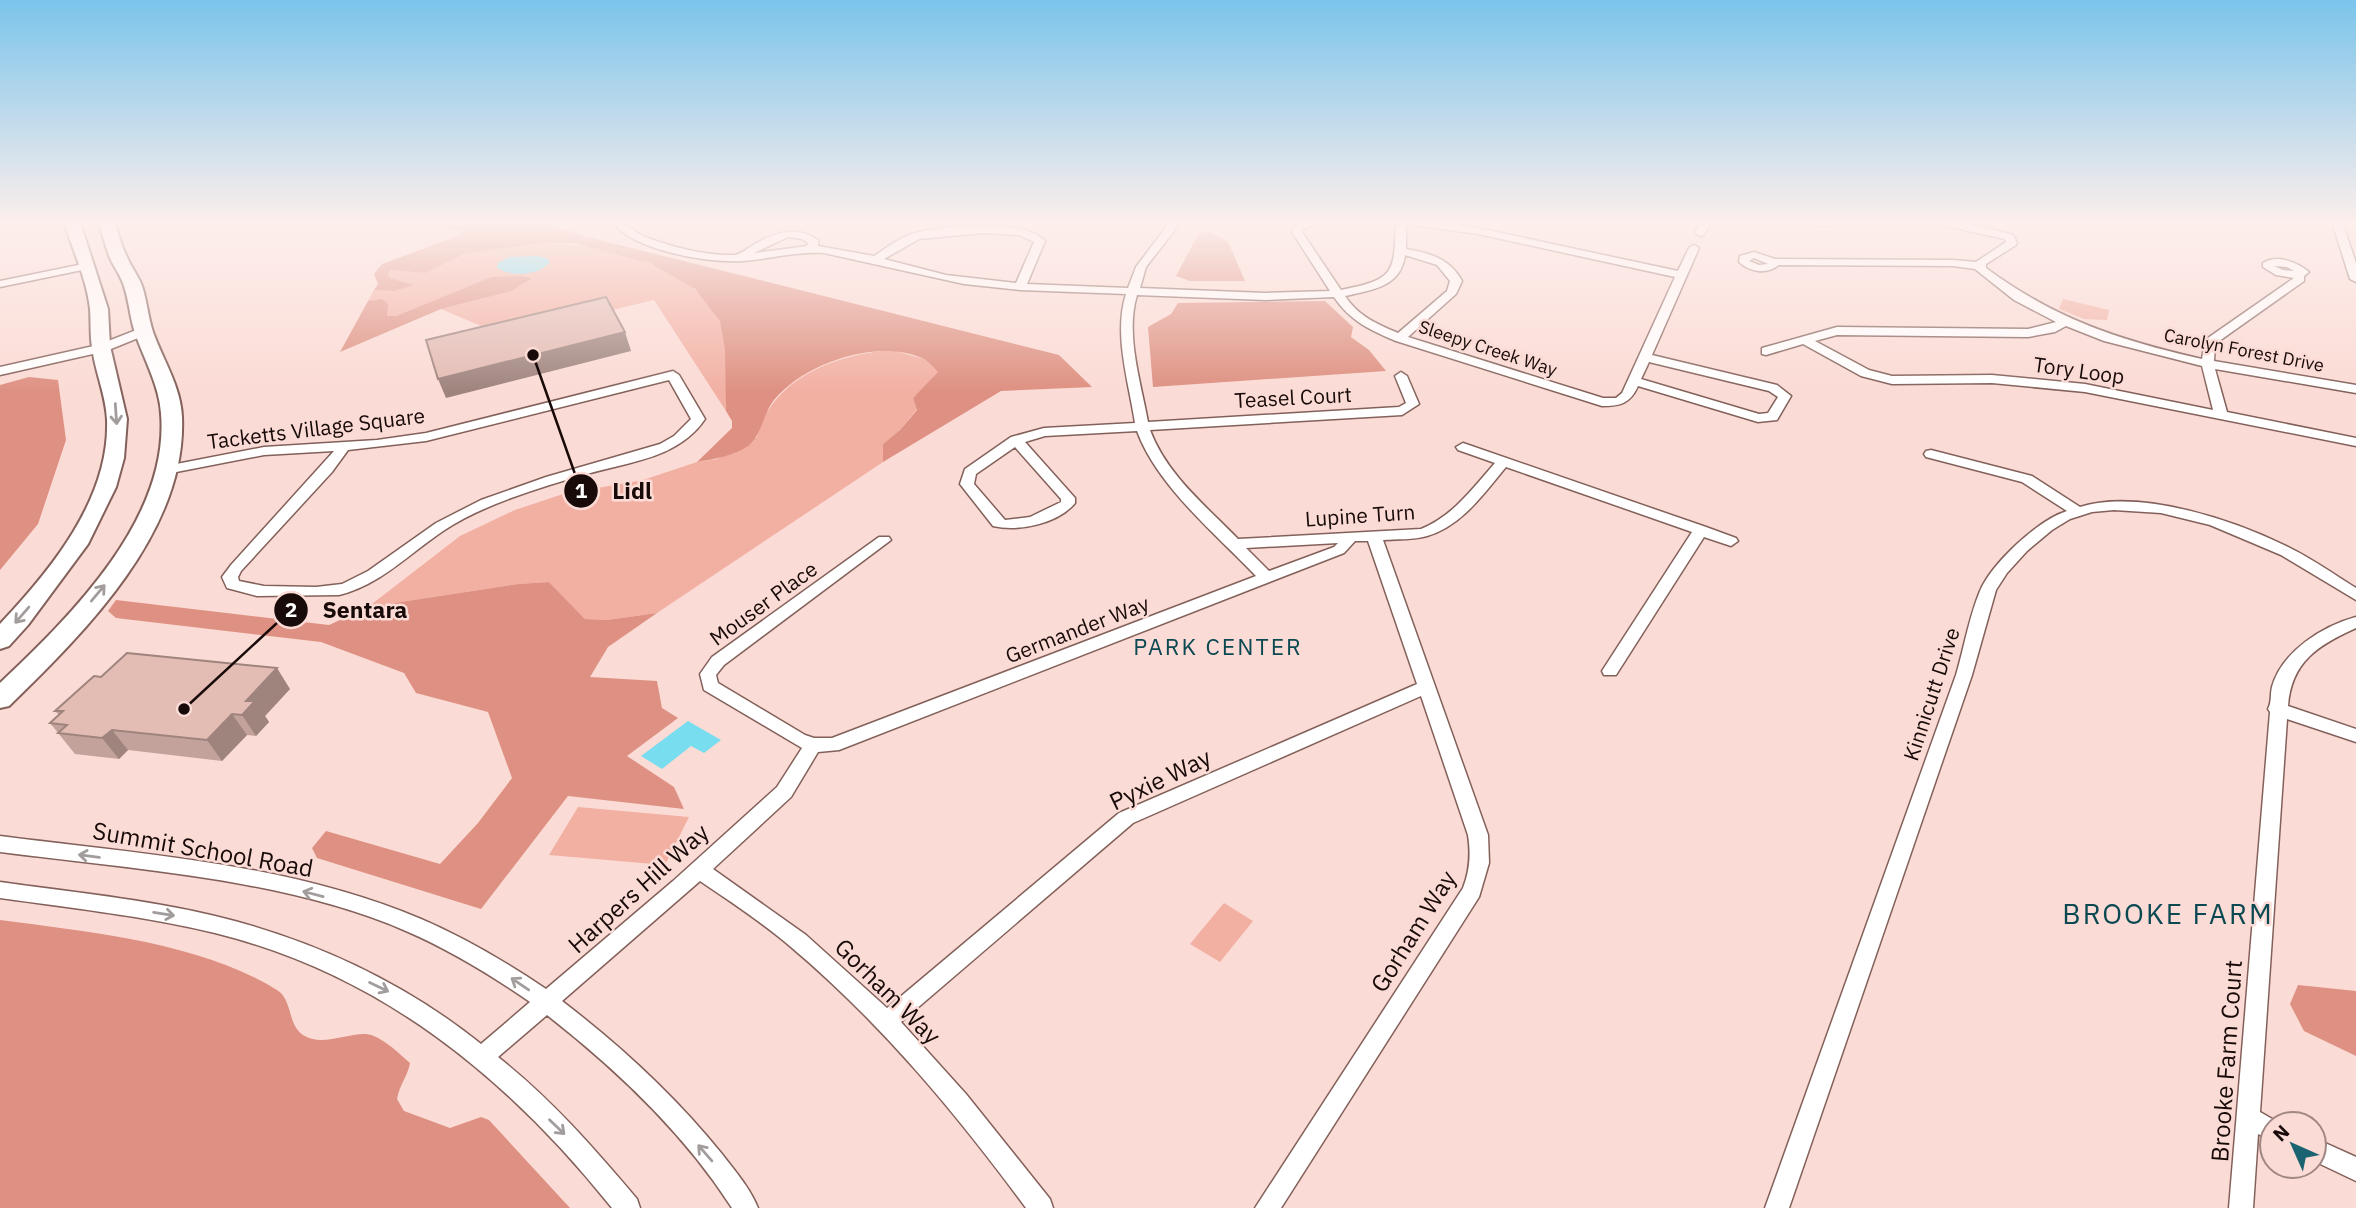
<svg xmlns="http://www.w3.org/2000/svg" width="2356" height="1208" viewBox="0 0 2356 1208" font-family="'IBM Plex Sans',sans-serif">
<rect width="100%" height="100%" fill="#fbdbd5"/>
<!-- green -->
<g fill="#f2b0a3">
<path d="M540,243C597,243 692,263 719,320C731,346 725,384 726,411L654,300L487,340L481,326L441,309L488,297L505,277H491L396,316H387L368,301L374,290L395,291L413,285L390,278L388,274L390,270L424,273L464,254Z"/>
<polygon points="2063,299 2109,310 2107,320 2084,319 2059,309"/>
<path d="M892,350L924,359L939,372L913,398L917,409L900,430L883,444V462L657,613L607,620L585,619L549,582L518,584L368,607L460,536L515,510L563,494L643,480L697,462L717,459L757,437C772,378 836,354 892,350Z"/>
<polygon points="578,807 689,817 665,865 549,855"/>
<polygon points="1224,903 1253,921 1220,962 1190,944"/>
</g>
<!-- forest -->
<g fill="#de9182">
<path d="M417,222H542L580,235L1059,355L1092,387L1001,391L883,462V444L900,430L917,410L913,398L938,372C934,368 928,361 922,358C878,338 804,363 774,400C763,414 762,435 748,446C733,456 714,459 697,462L732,428V421L726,411L725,349L720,321L695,289L650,263L572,243H540L464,254L425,273L390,270L388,274L390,278L414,285L395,291L374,290L378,284L374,274L382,264L460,235V231Z"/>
<polygon points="1211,232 1228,242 1245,281 1190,281 1176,276 1199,233"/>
<polygon points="521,276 532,278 511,291 441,309 340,352 368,301 382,299 388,304 387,316 396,316 491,277"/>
<polygon points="1325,301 1353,327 1351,337 1369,350 1386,371 1153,387 1148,327 1171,314 1178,303"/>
<polygon points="29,377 58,380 66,440 38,524 0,570 0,385"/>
<polygon points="549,582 585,619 607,620 657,613 608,647 590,677 657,681 662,708 678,718 627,756 674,787 684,809 568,796 481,909 317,858 312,848 326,831 440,864 478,823 512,778 488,712 416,693 404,673 321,642 116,618 108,611 116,600 329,625 368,607 518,584"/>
<path d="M0,920C90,932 199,942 277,990C293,1000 287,1024 303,1035C321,1047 347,1033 366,1034C380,1035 399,1053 410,1063C408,1076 400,1083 397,1099L404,1111L450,1128L481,1117L489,1120L570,1208H0Z"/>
<polygon points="2298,985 2356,991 2356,1056 2304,1031 2290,1004"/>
</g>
<!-- water -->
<g fill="#79ddf0">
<path d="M537,256L547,258L550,262C539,276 511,277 497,268L498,263L509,257Z"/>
<polygon points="688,721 721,740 704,753 691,746 662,769 641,756"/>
</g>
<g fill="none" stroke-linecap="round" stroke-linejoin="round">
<defs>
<g id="street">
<path d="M612,222C627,222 631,231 645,237C672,247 706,256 734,255C741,254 747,249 753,245C774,233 796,225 818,240V246L874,256C886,248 898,239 912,234C941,225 1023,218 1045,241L1027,284L1128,288L1136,267L1170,222H1181L1146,267L1140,288L1265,293L1330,291L1292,232L1297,224L1322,222L1305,228L1302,232L1341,290C1395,279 1394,274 1396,222H1406V249C1429,253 1450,258 1462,281L1456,294L1408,337L1603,398H1616L1622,393L1675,277L1478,234L1412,225L1407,222H1437L1478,228L1678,271L1689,248L1694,245L1699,248L1652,355L1777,385L1791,396L1777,420L1758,422L1638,386C1630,404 1620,406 1602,406L1396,341C1370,330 1350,321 1334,297L1265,300L1137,295C1125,334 1141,383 1148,422L1399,407L1406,403L1395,376L1401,372L1407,376L1419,404L1402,415L1150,430C1167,475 1205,505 1238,539L1421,529C1453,516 1473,488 1495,463L1458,450L1456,447L1463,443L1706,527L1736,538L1738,541L1731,546L1704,537L1616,675H1604L1602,671L1692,532L1506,467C1484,493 1462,526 1427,536C1414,540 1397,539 1383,540L1488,835L1489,863L1479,897L1281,1208H1255L1463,888C1470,870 1471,854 1468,835L1421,696L1133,823L901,1022L966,1094L1050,1199L1053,1208H1026C956,1113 881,1023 791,947C762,922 731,902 700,881L562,1001C621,1046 676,1097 722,1154C735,1171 750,1188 758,1208H732C684,1133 616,1069 547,1015L498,1057C550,1098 594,1148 637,1199L640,1208H612C507,1077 381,974 215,933C144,916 72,908 0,898V882C72,892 144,899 215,916C311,939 404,982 481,1044L530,1002C491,975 450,950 406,931C284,878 131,869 0,852V836C140,854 289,863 421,919C465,938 506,962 546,989L673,881L777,787L802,748L704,690L700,674L712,657L879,537H889L891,540L724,665L716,675L718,683L805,735L814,738H832L1256,576C1216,534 1157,486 1137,431L1045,436L1025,442L1075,498V503C1058,524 1018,532 993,526L960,484L965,469L1011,437L1044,428L1135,423C1129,383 1113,334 1126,294L1020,290L964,284L824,253C796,251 771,259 743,261C707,263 635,251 612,222ZM983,233L1019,235L1034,242L1016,283L946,275L884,259L919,239ZM788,237L802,239L808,243L807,246L754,253ZM1405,255L1437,265L1450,281L1447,291L1398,333C1377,324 1358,316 1345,296C1372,290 1401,287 1405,255ZM1649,362L1769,391L1778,397L1768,413L1759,414L1641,379ZM1015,447L1061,499V502L1030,517L1005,520L974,484L976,474ZM1355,541H1368L1417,684L1119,813L887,1008L806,935L713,869L791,797L818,752L839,750L1344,553ZM1338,543L1334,547L1269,571L1246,548Z"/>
<polygon points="1701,222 1711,222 1704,235 1700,236 1695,233"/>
<path d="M1811,222H1837C1831,227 1817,227 1811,222Z"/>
<path d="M1927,222L1967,223L2013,235L2017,243L2016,245L1986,264V268C2055,319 2119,340 2202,359L2205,340L2294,278L2276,275L2263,267V263C2277,254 2297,262 2309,272L2304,276V281L2215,344L2214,361L2356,385V393L2215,369L2227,412L2356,438V446L2085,392L1992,383L1892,384L1861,376L1803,344L1766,355L1762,354V348L1837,327L2028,329L2056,322L2014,300L1975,269L1953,266L1779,265C1766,275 1750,272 1739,262L1740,256L1754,252L1775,259L1953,260L1976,262L2006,242L2005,239ZM1754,258L1768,264L1759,265L1749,261ZM2274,266L2287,267L2294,271L2283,270ZM2066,326L2104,341L2202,366L2213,410L2085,384L1992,375L1892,376L1869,370L1815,341L1837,335L2028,337L2055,332Z"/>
<polygon points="2332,222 2342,222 2356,263 2356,282 2350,279"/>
<polygon points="88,263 92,264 92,268 0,287 0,281"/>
<polygon points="144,327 150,331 148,334 106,351 0,375 0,367 98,345"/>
<path d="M673,371L679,375L705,419C679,458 629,462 587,474C561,481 536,489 511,498C487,507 464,517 443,531C409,554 380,585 339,595L257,596L227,588L222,577L231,565L334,451L264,455L166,474L159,470L166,466L264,447L377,440L426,433ZM669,380L691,419L674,436L660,444L546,477L481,500L436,523L368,571L342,584L316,587L264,586L239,581L238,577L241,571L332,472L348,450L426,441Z"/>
<path d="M1931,450L2032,476L2080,507C2140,488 2238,521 2292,549C2314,560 2335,575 2356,588V600L2281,555L2210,525L2161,513L2114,510L2092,512L2070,519L2052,530L2027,551L2007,573L1996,590L1972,675L1789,1208H1765L1956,675C1964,648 1969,617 1980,591C1992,563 2038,520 2067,511L2022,482L1926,457L1924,454L1926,451Z"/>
<path d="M2356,617V628C2318,645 2291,662 2288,706L2356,729V742L2287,719L2260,1112L2281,1124H2272V1140L2258,1134L2253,1208H2229L2270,712L2268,709C2272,702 2270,695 2272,687C2282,651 2323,626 2356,617Z"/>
<polygon points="2314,1138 2356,1157 2356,1181 2314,1161"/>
</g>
<g id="primary">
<path d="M64,222H80L108,309L110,346L127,419L124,458L116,487L88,544L28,625L9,646L0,649V624C50,571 110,499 107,420C106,395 95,372 92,347C90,335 91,322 90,309C87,280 73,251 64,222Z"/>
<path d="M98,222H114C119,234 121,246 127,257C131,267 138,275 142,286C147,301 148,317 153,332C163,360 181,387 182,417C187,531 85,632 9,706L0,708V683C70,617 170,519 161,413C159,385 144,359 135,333C130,318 129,301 124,286C121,276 114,267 110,258C105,246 103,234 98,222Z"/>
</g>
</defs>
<!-- street casing -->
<use href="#street" stroke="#83615a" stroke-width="3"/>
<!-- primary casing -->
<use href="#primary" stroke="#83615a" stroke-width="4"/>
<!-- street -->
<use href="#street" fill="#fff" fill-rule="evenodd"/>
<!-- primary -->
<use href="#primary" fill="#fff" fill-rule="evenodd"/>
</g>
<!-- wall -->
<polygon fill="#c3a29b" points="290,689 265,716 269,722 256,736 247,735 222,761 128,750 119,759 75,754 50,723 59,715 55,711"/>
<!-- shaded-wall -->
<g fill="#9f847e">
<polygon points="625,332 631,351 446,398 438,379"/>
<polygon points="277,668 290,689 265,716 269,722 256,736 242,715 246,701"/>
<polygon points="232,714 247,735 222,761 207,740"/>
<polygon points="112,730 128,750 119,759 102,738"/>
</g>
<!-- building -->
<g fill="#e3bcb4" stroke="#9f847e" stroke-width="2">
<polygon points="606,297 625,332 438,379 426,340"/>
<polygon points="127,653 277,668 246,701 255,701 242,715 232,714 207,740 112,730 102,738 58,733 67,725 50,723 63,711 55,711 94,676 101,677"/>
</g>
<!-- one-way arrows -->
<defs><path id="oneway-shaft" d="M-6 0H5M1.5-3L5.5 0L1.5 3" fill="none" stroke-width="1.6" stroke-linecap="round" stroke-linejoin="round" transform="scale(1.75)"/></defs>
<g stroke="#a29d9c">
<use href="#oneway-shaft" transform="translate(116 414) rotate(86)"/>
<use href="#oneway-shaft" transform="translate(98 593) rotate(-50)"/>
<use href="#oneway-shaft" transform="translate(22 615) rotate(131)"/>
<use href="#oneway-shaft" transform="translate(89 856) rotate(-172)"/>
<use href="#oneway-shaft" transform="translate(313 894) rotate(-165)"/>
<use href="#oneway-shaft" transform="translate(164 914) rotate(9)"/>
<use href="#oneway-shaft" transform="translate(520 984) rotate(-146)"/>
<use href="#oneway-shaft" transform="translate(379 987) rotate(26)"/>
<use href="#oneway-shaft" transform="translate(557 1127) rotate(44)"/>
<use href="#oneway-shaft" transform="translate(705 1153) rotate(-131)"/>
</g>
<!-- sky -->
<linearGradient id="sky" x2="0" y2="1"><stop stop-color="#7bc4eb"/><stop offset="0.57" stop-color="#fdefec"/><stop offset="1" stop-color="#fdefec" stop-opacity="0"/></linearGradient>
<rect width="2356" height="391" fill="url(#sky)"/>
<g text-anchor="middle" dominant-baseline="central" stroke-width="5" stroke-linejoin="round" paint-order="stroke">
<!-- far-street labels -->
<g font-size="18" fill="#170a08" stroke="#fbdbd5">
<text transform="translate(1488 348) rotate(18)">Sleepy Creek Way</text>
<text transform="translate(2244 350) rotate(11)">Carolyn Forest Drive</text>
</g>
<!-- street labels -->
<g font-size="21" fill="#170a08" stroke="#fbdbd5">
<text transform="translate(2079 370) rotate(8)">Tory Loop</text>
<text transform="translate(1293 397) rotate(-3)">Teasel Court</text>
<text transform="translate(316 428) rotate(-7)">Tacketts Village Square</text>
<text transform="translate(1360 515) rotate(-4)">Lupine Turn</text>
<text transform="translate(763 603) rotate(-36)">Mouser Place</text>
<text transform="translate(1077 629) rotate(-21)">Germander Way</text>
<text transform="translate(1931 694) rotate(-72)">Kinnicutt Drive</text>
</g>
<!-- neighbourhood labels -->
<g font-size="23" letter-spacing="2" fill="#0a4852" stroke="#fbdbd5">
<text x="1218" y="646">PARK CENTER</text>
</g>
<!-- near-street labels -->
<g font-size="24" fill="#170a08" stroke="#fbdbd5">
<text transform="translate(1160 779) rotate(-26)">Pyxie Way</text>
<text transform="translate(203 849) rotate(10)">Summit School Road</text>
<text transform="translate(638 888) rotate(-42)">Harpers Hill Way</text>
<text transform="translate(1413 931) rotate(-58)">Gorham Way</text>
<text transform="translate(888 991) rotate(45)">Gorham Way</text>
<text transform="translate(2226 1061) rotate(-86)">Brooke Farm Court</text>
</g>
<!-- near-neighbourhood labels -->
<g font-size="28" letter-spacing="2" fill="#0a4852" stroke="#fbdbd5">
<text x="2168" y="913">BROOKE FARM</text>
</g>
</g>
<!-- callouts -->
<path fill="none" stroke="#170a08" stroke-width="2.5" d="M533 355L581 491M184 709L291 610"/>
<g fill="#170a08" stroke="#fbdbd5" stroke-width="2.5">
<circle cx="533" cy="355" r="7"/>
<circle cx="184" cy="709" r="7"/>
<circle cx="581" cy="491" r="18"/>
<circle cx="291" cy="610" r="18"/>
</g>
<g font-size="21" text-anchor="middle" font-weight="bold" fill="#fff">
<text x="581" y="498">1</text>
<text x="291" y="617">2</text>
</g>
<g font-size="23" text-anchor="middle" font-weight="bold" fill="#170a08" stroke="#fbdbd5" stroke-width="5" stroke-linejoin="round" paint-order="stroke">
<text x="632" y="499">Lidl</text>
<text x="365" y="618">Sentara</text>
</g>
<!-- north arrow -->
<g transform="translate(2293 1145) rotate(315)"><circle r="33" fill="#fbdbd5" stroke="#a08783" stroke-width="2"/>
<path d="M0-5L12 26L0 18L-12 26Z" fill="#1a6471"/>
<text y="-10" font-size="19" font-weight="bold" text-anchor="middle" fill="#170a08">N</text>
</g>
</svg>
